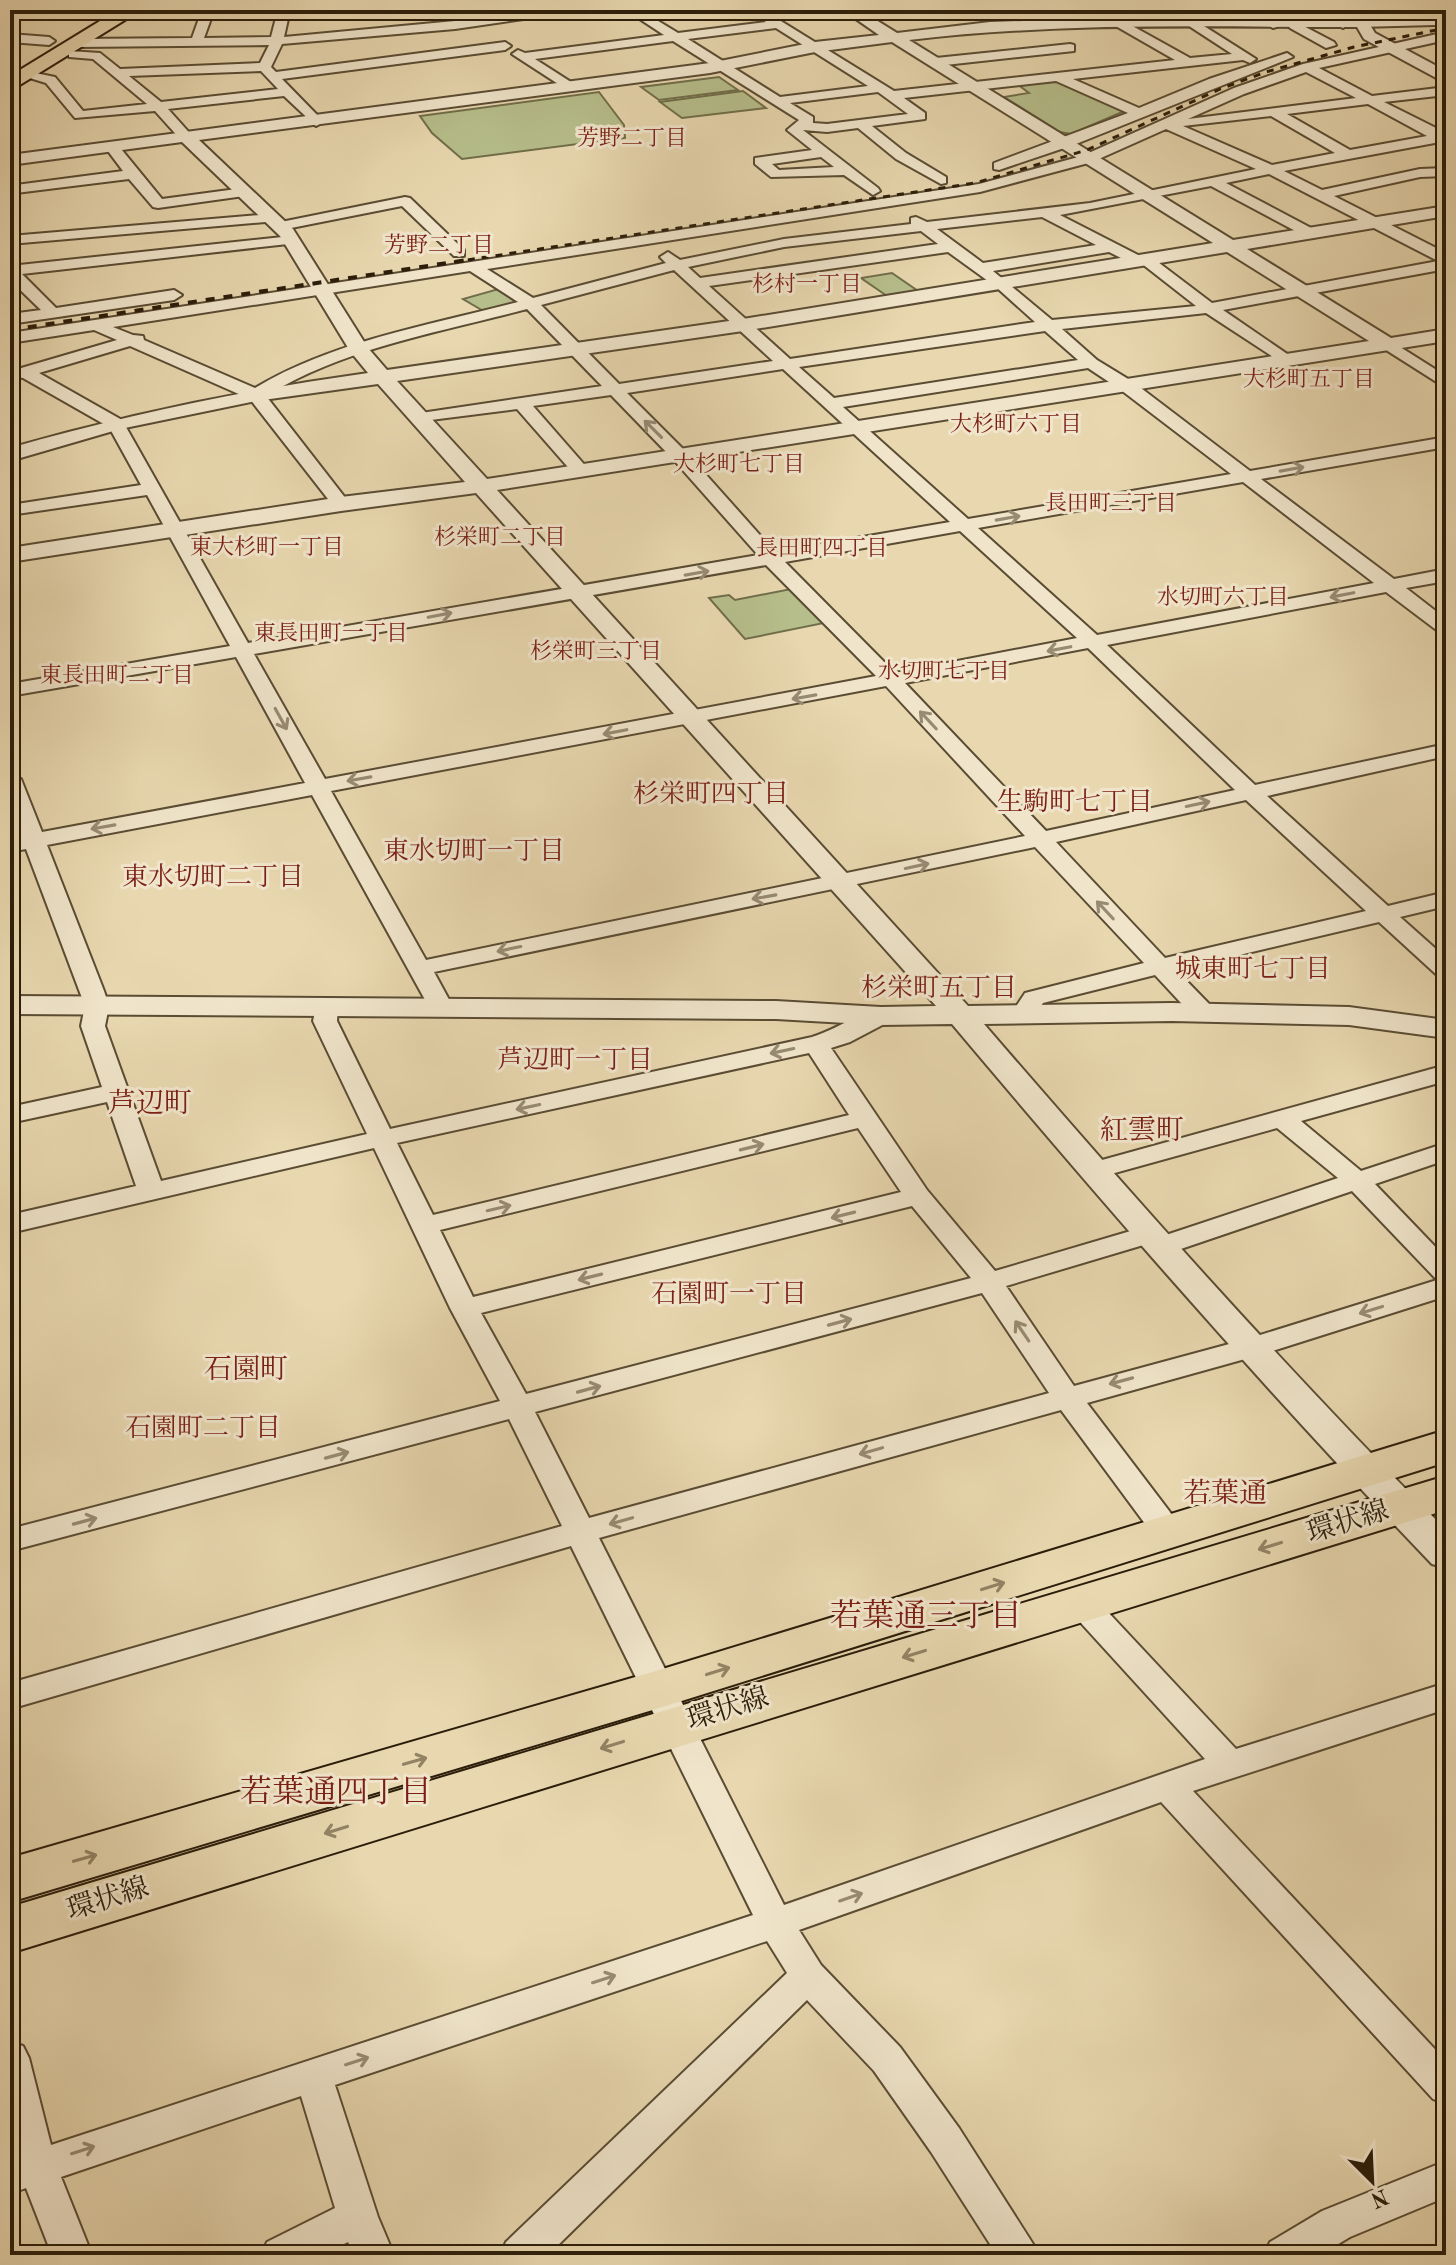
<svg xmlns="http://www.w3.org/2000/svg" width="1456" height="2265" viewBox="0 0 1456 2265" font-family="'Old Standard TT','Noto Serif JP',serif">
<rect width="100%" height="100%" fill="#e8d7af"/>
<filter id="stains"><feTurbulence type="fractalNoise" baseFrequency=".0025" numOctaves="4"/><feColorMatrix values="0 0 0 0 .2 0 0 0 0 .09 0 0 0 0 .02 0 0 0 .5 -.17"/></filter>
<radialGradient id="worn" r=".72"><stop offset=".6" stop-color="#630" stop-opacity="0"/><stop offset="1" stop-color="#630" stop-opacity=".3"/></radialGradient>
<!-- green -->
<g fill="#b6be8b" stroke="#706e4a" stroke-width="2">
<polygon points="719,77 738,90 659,100 641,87"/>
<polygon points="1052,79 1127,110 1071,134 1060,132 1004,97 1029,93 1017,84"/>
<polygon points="743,91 766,108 682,118 660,102"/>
<polygon points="599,92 624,125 625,138 462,159 432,133 420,116"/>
<polygon points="892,273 918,291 887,296 861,278"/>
<polygon points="502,288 519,303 485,312 463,299"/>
<polygon points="791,589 824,623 745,639 709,598 729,595 735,600"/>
</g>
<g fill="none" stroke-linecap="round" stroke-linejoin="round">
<defs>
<g id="minor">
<path d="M202,10H214L204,38L271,37L278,10H290L284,37L455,21L533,10H564L558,14L455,29L282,44L271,67L276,72L505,42L511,46L505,50L282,79L321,119L323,122L316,126L284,96L168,109L194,138L187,142L182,141L155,111L75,118L46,83L20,75L26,71L55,77L83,111L147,104L93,59L69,57V51L100,53L120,69L260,63L269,45L78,47L72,43L78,39L192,38ZM261,71L278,89L161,102L129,76Z"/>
<path d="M626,10H640L678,33L766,22L749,10H763L894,91L1175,60L1114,25L1112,22L1118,18L1190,58L1232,54L1186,24L1196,21L1256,59L1250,63L1243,60L1073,79L1139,108L1209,79L1287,53L1293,57L1076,144L999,170L994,169V163L1128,113L1056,81L904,98L925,113V119L872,126L906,153L946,177V183L941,184L896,159L858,128L827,132L803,130L878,188L880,191L873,195L844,175L771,177L755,164V158L812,150L787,130L799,120L673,41L535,59L574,84L575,87L569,91L512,54L518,50L525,53L664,35ZM776,28L868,86L780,97L688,39ZM878,92L908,114L827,124L813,123V117L790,103ZM821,157L834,167L779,170L772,164Z"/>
<polygon points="1242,10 1257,10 1283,25 1273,28"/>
<polygon points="1321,10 1356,10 1336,15 1349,24 1343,28 1319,16 1317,13"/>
<polygon points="1431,18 1437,22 1435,25 1359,27 1353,23 1359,19"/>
<polygon points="1294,21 1334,42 1336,45 1326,48 1290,28 1288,25"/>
<path d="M1446,32V40L1319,68L1372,96L1446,87V95L1384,102L1446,133V144L1440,142L1284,171L1322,190L1420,169L1446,168V176L1420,177L1334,196L1446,253V269L1223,310L1293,358L1295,361L1287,366L1206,313L1062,329L1097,360L1133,382L1250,471L1446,437V447L1261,479L1394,579L1446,569V581L1406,588L1446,619V634L1439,632L1386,592L1107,645L1255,785L1446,744V756L1267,796L1388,906L1446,892V906L1400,917L1446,958V978L1438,976L1379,922L1176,970L1212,1007L1215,1012L1212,1017H1194L1155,975L1043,1003L1032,1019H1014L1011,1014L1025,993L1144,963L1035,847L434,972L453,1007L450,1012H432L429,1007L312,795L47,845L104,991L109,1006L105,1026L161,1181L367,1134L313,1021L317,1003H335L338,1008L337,1021L390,1129L812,1037C834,1031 869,1006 890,1011L893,1016L890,1021L850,1042L831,1048L927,1190L995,1271L1151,1225L1161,1228L1163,1236L1338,1178L1277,1128L1093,1179L1084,1177L1080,1171L1084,1165L1446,1065V1081L1301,1121L1361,1171L1446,1143V1160L1375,1184L1446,1258V1296L1263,1354L1087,1403L1179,1524L1184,1532L1179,1540L1168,1543L1157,1540L1061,1410L599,1538L784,1905L1205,1759L1070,1611L1065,1603L1070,1595L1081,1591L1092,1595L1236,1749L1446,1683V1709L1193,1791L1446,2061V2104L1433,2099L1161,1802L799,1930L821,1965L900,2047L959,2128L1040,2255H997L931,2152L874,2071L807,2000L548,2255H500L506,2242L787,1973L767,1941L335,2085L378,2217L394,2255H354L348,2242L322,2255H261L267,2242L335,2208L301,2096L61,2177L92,2255H52L26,2188L10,2194V2158L15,2157L10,2134V2042L23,2046L29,2058L51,2145L753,1915L571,1546L10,1709V1683L562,1526L509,1419L10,1551V1529L500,1401L450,1308L374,1148L10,1233V1215L136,1186L107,1102L10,1123V1107L102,1087L81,1026L85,1006L26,849L10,852V838L21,836L10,807V773L21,779L42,832L305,783L236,657L10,696V684L230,646L147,495L10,515V505L141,485L109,427L23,378L10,376L11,371L117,340L94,330L10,343V333L979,184L1082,156L1234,88L1303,64ZM1306,72L1356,98L1188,119L1244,94ZM1368,104L1427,136L1350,150L1287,114ZM1271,116L1335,153L1272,165L1183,126ZM1166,129L1256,169L1090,203L927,222L916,217L911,218V224L784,239L680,260L668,252L660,257L666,263L533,298L487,269L980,192L1092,162ZM1269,174L1438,261L1212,303L1150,256H1140L1060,215L1211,186L1303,235H1313V229L1226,183ZM1042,217L1096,245L983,263L937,229ZM921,231L938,244L700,278L688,267L784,247ZM948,252L995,286L1035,322L790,359L709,286ZM1109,252L1131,263H1141L1196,306L1052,320L993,271ZM674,270L773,361L619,384L541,305ZM470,271L518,302C431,325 333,341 255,388L144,340L143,336L133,335L113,327ZM527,309L602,386L421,413L412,418L415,422L517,409L574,474L580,475L589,470L533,406L611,395L672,458L758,555L248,643L122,420L39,373L130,346L250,399L335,508L341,509L350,504L266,396C343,348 440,332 527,309ZM1045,331L1078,360L834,398L799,367ZM1088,368L1121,390L1231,474L968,519L843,407ZM783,369L950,522L775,552L684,450L627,393ZM1243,482L1374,583L1097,635L978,528ZM960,531L1077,638L895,673L785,562ZM766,565L876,676L325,779L254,654ZM1088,648L1235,790L1046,831L905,683ZM886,686L1025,836L426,960L331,791ZM1246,800L1366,911L1165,958L1056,842ZM809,1053L849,1115L433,1215L397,1143ZM858,1128L901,1192L473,1297L440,1230ZM1352,1191L1437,1280L1244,1340L1074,1386L1006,1286L1150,1243L1148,1246L1152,1252L1162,1255L1172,1252ZM912,1206L971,1278L526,1394L481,1313ZM982,1293L1049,1393L589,1518L535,1412Z"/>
<polygon points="10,34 49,37 55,41 49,45 10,42"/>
<polygon points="1070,44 1074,45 1074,51 936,66 930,62 936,58"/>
<polygon points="112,143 117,144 162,199 244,188 251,192 244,196 158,208 153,207 129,179 16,193 10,191 11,186 16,185 123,171 105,147"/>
<polygon points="405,197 410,198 464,250 464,256 454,256 402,206 281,230 274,226 281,222"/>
<polygon points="272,214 279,218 277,221 10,244 10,236"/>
<polygon points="292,236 297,237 297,243 22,274 56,308 174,290 182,295 174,300 10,324 10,314 41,310 10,280 10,266"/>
<polygon points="1389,340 1446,376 1446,388 1383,348 1381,345"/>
<polygon points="1446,2161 1446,2197 1350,2237 1320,2255 1264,2255 1270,2242 1322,2211"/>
</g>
<path id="tertiary" d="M843,10H860L897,33L990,22L1080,19H1352L1347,10H1361L1375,33L1446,71V82L1440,80L1364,39L1357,27C1207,27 1058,22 909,40L1233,240L1446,206V216L1247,249L1391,338L1446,329V341L497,490L968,1006L1172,1003L1349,1007L1446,1020V1038L1349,1025L1172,1021L984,1024C1133,1197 1285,1368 1446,1530V1568L1432,1564C1265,1390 1107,1208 952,1024L881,1025L776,1019L10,1014V996L776,1001L881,1007L936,1006L476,493L341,511L10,562V548L341,497L465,482L378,384L256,401L120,429L10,461V448C129,414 245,390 368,373L350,351L280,236L182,142L10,165V155L710,63L815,42L879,35ZM892,42L1213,243L743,319L387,370L368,348L293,229L199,140L710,73L815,52ZM1227,252L1369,341L487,479L397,381L743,331Z"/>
<g id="primary">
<polygon points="1446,1430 1446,1462 656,1709 10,1902 10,1858 656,1671"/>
<polygon points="1446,1476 1446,1510 10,1953 10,1907"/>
</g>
<polygon id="trunk" points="118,10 141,10 10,91 10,76"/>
</defs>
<!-- minor casing -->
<use href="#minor" stroke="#5a4c33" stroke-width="4"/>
<!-- tertiary casing -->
<use href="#tertiary" stroke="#5a4c33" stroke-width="4"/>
<!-- primary casing -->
<use href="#primary" stroke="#2b1d0a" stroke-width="4"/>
<!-- trunk casing -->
<use href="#trunk" stroke="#2b1d0a" stroke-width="4"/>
<!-- minor -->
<use href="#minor" fill="#f0e5cb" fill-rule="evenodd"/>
<!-- tertiary -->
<use href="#tertiary" fill="#f0e5cb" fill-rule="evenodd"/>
<!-- primary -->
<use href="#primary" fill="#e8d7af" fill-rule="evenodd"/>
<!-- trunk -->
<use href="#trunk" fill="#e8d7af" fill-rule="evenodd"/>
<!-- rail-far1 -->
<polyline stroke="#2b1d0a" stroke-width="3" stroke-dasharray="7 7" stroke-linecap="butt" points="454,262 975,183 1087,150 1220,89 1266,72 1354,47 1446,28"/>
<!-- rail -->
<polyline stroke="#2b1d0a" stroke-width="4" stroke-dasharray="9 9" stroke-linecap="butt" points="10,330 467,260"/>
</g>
<!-- one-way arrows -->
<defs><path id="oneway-shaft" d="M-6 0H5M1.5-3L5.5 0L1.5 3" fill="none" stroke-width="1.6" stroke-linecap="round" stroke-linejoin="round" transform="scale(2)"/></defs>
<g stroke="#978b74">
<use href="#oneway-shaft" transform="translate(653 429) rotate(-135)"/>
<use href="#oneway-shaft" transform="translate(1292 469) rotate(-10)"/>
<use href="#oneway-shaft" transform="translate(1008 518) rotate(-10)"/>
<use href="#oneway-shaft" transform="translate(697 573) rotate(-10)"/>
<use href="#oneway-shaft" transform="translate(1342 595) rotate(169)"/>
<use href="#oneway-shaft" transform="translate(440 615) rotate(-11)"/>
<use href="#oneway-shaft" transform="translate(1059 649) rotate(169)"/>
<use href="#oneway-shaft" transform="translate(804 697) rotate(170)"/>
<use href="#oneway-shaft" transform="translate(281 719) rotate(61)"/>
<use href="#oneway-shaft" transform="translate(928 720) rotate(-133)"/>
<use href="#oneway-shaft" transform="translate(615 732) rotate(169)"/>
<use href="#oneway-shaft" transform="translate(359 779) rotate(170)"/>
<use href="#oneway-shaft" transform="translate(1198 804) rotate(-12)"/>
<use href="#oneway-shaft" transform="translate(103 827) rotate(170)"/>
<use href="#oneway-shaft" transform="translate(917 866) rotate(-12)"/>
<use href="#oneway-shaft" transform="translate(764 897) rotate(170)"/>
<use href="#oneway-shaft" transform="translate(1105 910) rotate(-133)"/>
<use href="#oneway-shaft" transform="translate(509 949) rotate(168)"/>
<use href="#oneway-shaft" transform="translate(782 1051) rotate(168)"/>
<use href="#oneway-shaft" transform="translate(528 1107) rotate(168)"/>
<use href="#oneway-shaft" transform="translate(752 1147) rotate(-14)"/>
<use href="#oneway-shaft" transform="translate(499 1208) rotate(-13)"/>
<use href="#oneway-shaft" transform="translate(843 1215) rotate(166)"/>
<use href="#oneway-shaft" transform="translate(590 1277) rotate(166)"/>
<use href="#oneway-shaft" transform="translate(1371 1310) rotate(163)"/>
<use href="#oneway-shaft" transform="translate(840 1322) rotate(-15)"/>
<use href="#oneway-shaft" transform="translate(1022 1331) rotate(-124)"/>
<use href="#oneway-shaft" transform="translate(1121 1381) rotate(165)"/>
<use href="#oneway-shaft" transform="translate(589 1389) rotate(-15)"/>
<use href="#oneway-shaft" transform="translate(871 1451) rotate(164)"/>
<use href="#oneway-shaft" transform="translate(337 1455) rotate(-15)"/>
<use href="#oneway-shaft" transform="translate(85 1521) rotate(-15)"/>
<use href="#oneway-shaft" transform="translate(621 1521) rotate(164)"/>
<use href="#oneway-shaft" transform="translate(851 1897) rotate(-19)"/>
<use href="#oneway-shaft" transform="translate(604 1979) rotate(-18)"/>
<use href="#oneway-shaft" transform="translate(357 2061) rotate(-18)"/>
<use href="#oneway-shaft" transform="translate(83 2150) rotate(-18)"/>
</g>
<g stroke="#938365">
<use href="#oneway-shaft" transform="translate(1270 1546) rotate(163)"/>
<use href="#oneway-shaft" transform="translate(993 1586) rotate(-17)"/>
<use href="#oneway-shaft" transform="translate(914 1654) rotate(163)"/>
<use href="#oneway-shaft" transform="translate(718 1671) rotate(-17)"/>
<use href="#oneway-shaft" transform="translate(612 1745) rotate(163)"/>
<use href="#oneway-shaft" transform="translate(415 1761) rotate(-16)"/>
<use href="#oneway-shaft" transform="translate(336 1830) rotate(163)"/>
<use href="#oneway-shaft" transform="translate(85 1858) rotate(-16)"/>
</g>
<g text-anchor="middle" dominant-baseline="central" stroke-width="6" stroke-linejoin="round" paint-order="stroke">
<!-- far-neighbourhood labels -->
<g font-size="22" fill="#7a1f14" stroke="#f0e5cb">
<text x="632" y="139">芳野二丁目</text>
<text x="439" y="246">芳野二丁目</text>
<text x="807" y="285">杉村一丁目</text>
<text x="1309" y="380">大杉町五丁目</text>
<text x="1016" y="425">大杉町六丁目</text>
<text x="739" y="465">大杉町七丁目</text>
<text x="1111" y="504">長田町三丁目</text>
<text x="500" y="538">杉栄町二丁目</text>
<text x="267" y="548">東大杉町一丁目</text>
<text x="822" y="549">長田町四丁目</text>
<text x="1223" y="598">水切町六丁目</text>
<text x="331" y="634">東長田町一丁目</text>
<text x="596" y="652">杉栄町三丁目</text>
<text x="944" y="672">水切町七丁目</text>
<text x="117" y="676">東長田町二丁目</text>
</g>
<!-- neighbourhood labels -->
<g font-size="26" fill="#7a1f14" stroke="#f0e5cb">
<text x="711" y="795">杉栄町四丁目</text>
<text x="1075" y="803">生駒町七丁目</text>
<text x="474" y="852">東水切町一丁目</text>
<text x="213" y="878">東水切町二丁目</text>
<text x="1253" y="970">城東町七丁目</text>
<text x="939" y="989">杉栄町五丁目</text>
<text x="575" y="1061">芦辺町一丁目</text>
<text x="729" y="1295">石園町一丁目</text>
<text x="203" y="1429">石園町二丁目</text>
</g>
<!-- quarter labels -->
<g font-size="28" fill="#7a1f14" stroke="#f0e5cb">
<text x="150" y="1105">芦辺町</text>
<text x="1142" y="1132">紅雲町</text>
<text x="246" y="1371">石園町</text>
<text x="1225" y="1495">若葉通</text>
</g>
<!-- near-street labels -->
<g font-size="28" fill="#2b1d0a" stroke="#f0e5cb">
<text transform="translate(1348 1523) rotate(-17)">環状線</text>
<text transform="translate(728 1710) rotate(-17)">環状線</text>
<text transform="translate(108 1900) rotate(-17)">環状線</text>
</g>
<!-- near-neighbourhood labels -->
<g font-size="32" fill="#7a1f14" stroke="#f0e5cb">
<text x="926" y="1618">若葉通三丁目</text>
<text x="336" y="1794">若葉通四丁目</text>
</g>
</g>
<!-- margin -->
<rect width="1456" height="2265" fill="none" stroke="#e8d7af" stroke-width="40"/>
<rect x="12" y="12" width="1432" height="2241" fill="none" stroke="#2b1d0a" stroke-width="4"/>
<rect x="20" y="20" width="1416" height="2225" fill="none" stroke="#2b1d0a" stroke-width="2"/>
<!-- north arrow -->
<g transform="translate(1372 2181) rotate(156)" stroke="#f0e5cb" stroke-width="6" paint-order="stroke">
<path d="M0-6L14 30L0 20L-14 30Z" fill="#2b1d0a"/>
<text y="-12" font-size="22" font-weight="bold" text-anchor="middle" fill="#2b1d0a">N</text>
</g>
<rect width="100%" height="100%" filter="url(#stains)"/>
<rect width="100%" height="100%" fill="url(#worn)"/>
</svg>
